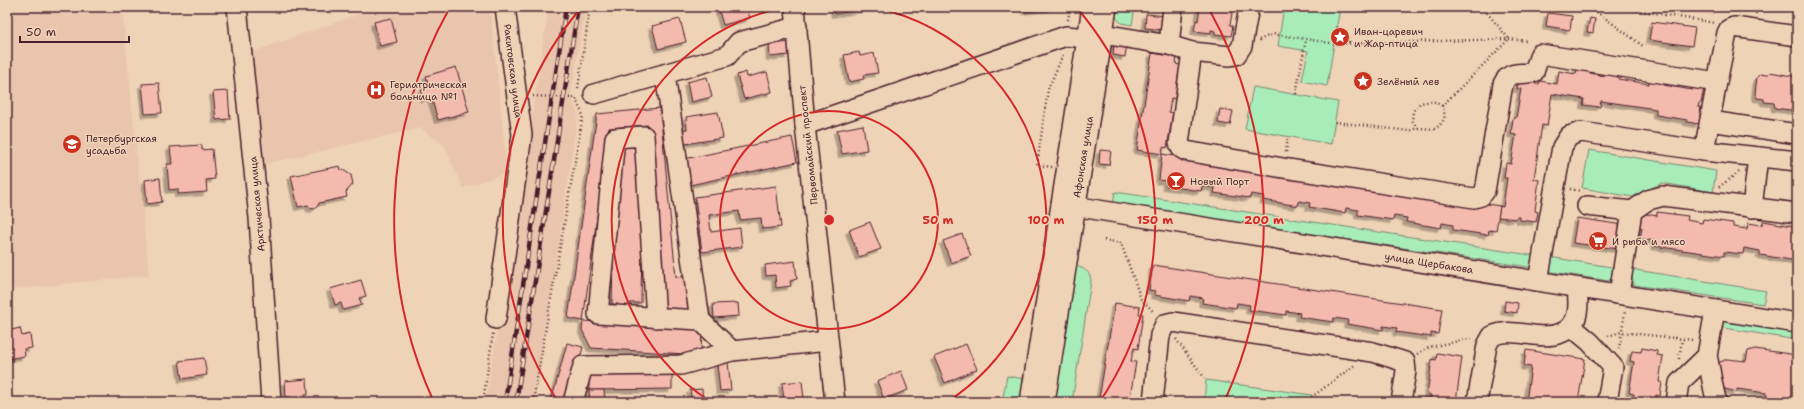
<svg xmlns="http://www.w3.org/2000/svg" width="1804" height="409" viewBox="0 0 1804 409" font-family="'Shantell Sans',sans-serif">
<defs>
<filter id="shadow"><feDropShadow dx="-3.5" dy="3.5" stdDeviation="0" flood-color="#0004"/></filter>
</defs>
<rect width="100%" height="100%" fill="#efd3b6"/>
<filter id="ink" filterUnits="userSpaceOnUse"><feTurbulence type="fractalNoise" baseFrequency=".025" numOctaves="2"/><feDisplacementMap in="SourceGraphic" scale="8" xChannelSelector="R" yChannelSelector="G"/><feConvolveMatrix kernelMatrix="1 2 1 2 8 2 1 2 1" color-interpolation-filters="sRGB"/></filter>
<g filter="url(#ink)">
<!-- built -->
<g fill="#e9c5ae">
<polygon points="7,7 122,7 149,275 7,290"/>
<polygon points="379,7 490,7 506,159 504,174 463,188 444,145 420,128 261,165 249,53"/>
<polygon points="549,7 586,7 571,95 578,114 535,402 486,402"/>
<polygon points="1652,7 1714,7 1713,16"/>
</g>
<!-- green -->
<g fill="#a8edb9" stroke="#798672">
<polygon points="1118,7 1135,7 1132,25 1121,23 1116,17"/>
<polygon points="1284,7 1340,7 1327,86 1302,81 1308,51 1278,46"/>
<polygon points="1253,87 1338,102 1331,144 1245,129"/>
<polygon points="1589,150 1716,171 1713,192 1662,183 1633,197 1582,188"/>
<polygon points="1115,192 1537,256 1535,268 1113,204"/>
<polygon points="1549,257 1617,268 1609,281 1547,271"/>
<path d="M1076,266C1085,269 1090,271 1091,281L1072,402H1055Z"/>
<polygon points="1630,269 1766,291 1763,304 1634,285"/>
<polygon points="1720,319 1797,331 1797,340 1719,327"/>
<polygon points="1007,376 1025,379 1021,402 1002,402"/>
<polygon points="1206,380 1312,395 1311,402 1204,402"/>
</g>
<!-- building -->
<g fill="#f4baad" stroke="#4a1f2b" filter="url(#shadow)">
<polygon points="718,7 747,7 750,18 723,25"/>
<polygon points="834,7 864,7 865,9 835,14"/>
<polygon points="1025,7 1052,7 1052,8 1025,11"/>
<polygon points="1200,7 1233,7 1230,25 1233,26 1231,36 1215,34 1215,31 1211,30 1211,33 1194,31 1196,20 1198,21"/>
<polygon points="1548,13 1572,16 1570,30 1546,26"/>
<polygon points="1146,14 1166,16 1164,30 1145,28"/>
<polygon points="391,18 397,42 380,46 374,22"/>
<polygon points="1590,18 1595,19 1593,33 1587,32"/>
<polygon points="680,19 686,42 658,49 652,26"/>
<polygon points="1652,22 1695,28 1692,46 1649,40"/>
<polygon points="788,42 789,55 770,57 769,45"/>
<polygon points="1114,43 1127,45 1125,57 1113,55"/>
<polygon points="859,52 860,56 874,53 878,73 863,75 864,79 849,82 844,55"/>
<polygon points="1152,53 1177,57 1176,64 1180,65 1175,99 1171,98 1169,112 1173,113 1167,148 1163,147 1162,154 1137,150"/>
<polygon points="456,67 469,112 438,120 431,97 424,99 421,89 429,87 426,76"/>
<polygon points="1577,68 1590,70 1590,73 1604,76 1605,72 1619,74 1618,79 1649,84 1649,80 1663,82 1663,85 1692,90 1692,86 1704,88 1701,103 1699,103 1698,107 1701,107 1699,124 1687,122 1687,120 1656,115 1656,109 1601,101 1600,107 1583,105 1584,99 1552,94 1547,126 1542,125 1534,179 1539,180 1535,211 1538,212 1536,222 1520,220 1520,217 1516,217 1516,219 1498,217 1500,206 1503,207 1507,178 1504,178 1506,163 1511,164 1516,135 1511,134 1513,118 1516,118 1521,89 1517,89 1519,78 1536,81 1535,84 1539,84 1540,81 1557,84 1559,71 1576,74"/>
<polygon points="746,72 747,77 767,72 772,92 744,99 737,75"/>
<polygon points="1770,72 1797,77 1797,111 1775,108 1774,103 1764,102 1764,99 1757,98 1755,94 1757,77 1760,74 1767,75"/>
<polygon points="707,77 712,97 691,102 687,82"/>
<polygon points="159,83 162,113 145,114 142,84"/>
<polygon points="228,91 230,119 216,120 213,92"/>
<polygon points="660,108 676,277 690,276 694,311 666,313 648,125 609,128 583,321 568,318 597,114"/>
<polygon points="1220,109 1233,111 1230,125 1218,123"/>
<polygon points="718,112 723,138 679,145 676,131 687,129 686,117"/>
<polygon points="863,125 867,150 842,154 837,130"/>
<polygon points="792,137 797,162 690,185 684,159"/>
<polygon points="202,145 202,150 212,149 215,179 206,180 207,192 178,194 178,189 169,190 167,164 172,164 170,147"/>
<polygon points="621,145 637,145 637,168 643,188 641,303 630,303 630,311 617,310 618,304 612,304 615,183"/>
<polygon points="1100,150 1111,151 1109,165 1099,164"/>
<polygon points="1162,154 1500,206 1496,231 1489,230 1488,235 1453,230 1453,225 1442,223 1441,228 1406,222 1407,218 1394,216 1393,220 1358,215 1358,210 1346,208 1345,213 1309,207 1310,203 1299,201 1298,206 1263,200 1264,196 1251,194 1250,198 1214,193 1215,188 1202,186 1201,191 1166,186 1166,181 1159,180"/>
<polygon points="340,166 341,170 343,170 351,175 353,184 346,192 347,197 319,203 318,206 314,209 310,208 308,205 298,207 291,176"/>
<polygon points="160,178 162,202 147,204 145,180"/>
<polygon points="776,186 781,227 762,229 761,218 740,220 739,211 709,215 711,232 740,228 742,247 702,252 695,197"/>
<polygon points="1657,212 1688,216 1687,220 1702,223 1703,219 1733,223 1733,227 1747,229 1748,223 1762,225 1763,221 1793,226 1793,230 1797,231 1797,261 1760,255 1760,251 1744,248 1743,254 1724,252 1724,256 1654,246 1655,241 1640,239 1642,228 1639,227 1641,213 1657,216"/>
<polygon points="1577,218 1623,225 1619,249 1573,243"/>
<polygon points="870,222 881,249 859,257 849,230"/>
<polygon points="962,234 971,256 951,263 943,241"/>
<polygon points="795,261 797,279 790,281 791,286 776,288 775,275 766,276 765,265"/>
<polygon points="1153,265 1442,309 1438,334 1431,333 1431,337 1396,332 1397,328 1383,326 1383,330 1347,324 1348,320 1334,318 1333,322 1299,317 1300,313 1286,311 1286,315 1249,310 1250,305 1237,303 1236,308 1202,303 1203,298 1190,296 1189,301 1154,295 1155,291 1149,290"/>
<polygon points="361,280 366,296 359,298 362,305 343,310 341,303 335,305 330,289"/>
<polygon points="1505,301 1518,303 1517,313 1504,311"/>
<polygon points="738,303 739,316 714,318 713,304"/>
<polygon points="1115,303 1140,307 1139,314 1143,314 1138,349 1134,348 1131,361 1136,362 1130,397 1125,397 1125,402 1099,399"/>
<polygon points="583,321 702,328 701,355 591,348 582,330"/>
<polygon points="20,328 22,336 30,334 32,348 24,349 25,356 7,359 7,331"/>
<polygon points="567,343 583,347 569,402 551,402"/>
<polygon points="966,344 977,369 945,383 934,357"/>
<polygon points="1642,348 1657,351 1657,355 1663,356 1659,382 1662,382 1660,396 1656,395 1655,402 1633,402 1634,394 1629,393 1634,362 1630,361 1632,351 1641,352"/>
<polygon points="1755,349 1797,355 1797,402 1792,402 1792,400 1766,396 1766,393 1737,389 1737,392 1725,389 1720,382 1718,363 1727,359 1746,361 1748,351"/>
<polygon points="1526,350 1585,359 1578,402 1526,402 1531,367 1524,366"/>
<polygon points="1437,353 1462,357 1456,402 1430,402 1431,395 1427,395 1432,359 1436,360"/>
<polygon points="204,358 207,375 182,379 179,361"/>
<polygon points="728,362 731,390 720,391 717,364"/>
<polygon points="901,371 908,390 884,399 877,381"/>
<polygon points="672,373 672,389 589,390 589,374"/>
<polygon points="307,379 308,395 305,395 305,402 290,402 290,397 286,397 285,381"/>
<polygon points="802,381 804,399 784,401 782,383"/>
<polygon points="702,389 703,402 692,402 690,390"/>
<polygon points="589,390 604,390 605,402 590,402"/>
</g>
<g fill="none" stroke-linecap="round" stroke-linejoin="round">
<defs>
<g id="minor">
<polyline points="237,7 259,218 271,402"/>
<polyline points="795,7 805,125 835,402"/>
<polyline points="1169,45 1173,7"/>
<polyline points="1192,52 1230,56 1236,55 1242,46 1249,7"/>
<polyline points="665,74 700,320"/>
<polyline points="1717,82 1727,33 1729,29 1734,27 1797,36"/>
<polyline points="594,94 727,56 739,42 797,27"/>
<polyline points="1710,121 1797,134"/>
<path d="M805,125L1066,36L1087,38L1103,34L1169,45L1192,52L1179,143L1181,148L1186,151L1283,168L1474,198L1481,196L1485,191L1503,84C1510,69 1521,76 1534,72L1540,54L1717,82L1704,151L1581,132L1569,136L1562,147L1538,281"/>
<polyline points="1704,151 1797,161"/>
<polyline points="1061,204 1797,323"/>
<polyline points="1587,206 1632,211"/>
<polyline points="1752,208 1758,157"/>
<polyline points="1619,294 1632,211 1648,200 1663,196 1797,213"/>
<polyline points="656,318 644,136 615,138 598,314 700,320 732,351"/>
<polyline points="496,319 522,135 505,7"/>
<polyline points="1572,327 1590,342 1613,367 1607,402"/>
<path d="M1707,356C1711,371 1712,387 1717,402"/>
<polyline points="573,402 583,366 681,365 732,351 828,341"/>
<polyline points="1030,402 1092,7"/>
<polyline points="1045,402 1107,7"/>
<polyline points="1153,402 1160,335 1165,324 1173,322 1373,352 1405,362 1406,371 1401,402"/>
<path d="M1477,402L1487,345L1492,336C1514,326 1538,342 1561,333C1580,326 1579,305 1577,288"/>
<polyline points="1676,402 1679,383 1707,356 1715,310"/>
</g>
</defs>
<!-- minor casing -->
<use href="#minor" stroke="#4a1f2b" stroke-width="22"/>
<!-- path -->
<g stroke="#4a1f2b" stroke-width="2.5" stroke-dasharray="1 3" stroke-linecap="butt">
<polyline points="1590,7 1643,46"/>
<polyline points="1617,7 1715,23"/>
<polyline points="1756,14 1758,7"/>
<polyline points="1068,20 1070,7"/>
<polyline points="1337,27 1345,31 1350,44"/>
<polyline points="1259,40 1273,34 1337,44 1509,39 1526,41"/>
<polyline points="578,88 590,7"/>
<polyline points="1296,94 1306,39"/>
<polyline points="533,96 576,98"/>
<polyline points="1442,106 1509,39 1482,7"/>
<path d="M1335,122L1409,131L1417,128L1435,129C1444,122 1447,117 1442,106L1433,101L1420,103L1413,111L1412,120L1417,128"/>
<polyline points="1286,152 1288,136"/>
<polyline points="1052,167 1037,165 1048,89 1063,55"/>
<polyline points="1719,187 1739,172"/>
<polyline points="1570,189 1581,191"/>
<polyline points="1104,240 1121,243 1141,299 1154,312"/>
<polyline points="1608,336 1621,332 1693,340"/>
<polyline points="1176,339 1206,380"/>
<polyline points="1619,349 1625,311"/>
<polyline points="1417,354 1430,347 1473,338"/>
<polyline points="1679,359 1682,339"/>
<polyline points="483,402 493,333"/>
<polyline points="533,402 583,115 576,100 579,98"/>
<polyline points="1305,402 1355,365"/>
</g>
<!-- minor -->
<use href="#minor" stroke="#efd3b6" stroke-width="19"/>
<defs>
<g id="rail">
<polyline points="505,402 566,7"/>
<polyline points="516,402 578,7"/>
</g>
</defs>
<!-- rail casing -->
<use href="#rail" stroke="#4a1f2b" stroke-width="4.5"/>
<!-- rail -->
<use href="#rail" stroke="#efd3b6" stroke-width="3" stroke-dasharray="9" stroke-linecap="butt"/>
</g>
</g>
<!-- distance rings -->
<g fill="none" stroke="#d62828" stroke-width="2">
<circle cx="829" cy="220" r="109"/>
<path d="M711 402A217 217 0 0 1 786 7M872 7A217 217 0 0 1 947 402"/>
<path d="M557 400A326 326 0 0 1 581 8M1077 8A326 326 0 0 1 1101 400"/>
<path d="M433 400A435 435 0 0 1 449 9M1209 9A435 435 0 0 1 1225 400"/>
</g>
<!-- icons -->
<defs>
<symbol id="sight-disc" viewBox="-11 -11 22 22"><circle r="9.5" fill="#c8321e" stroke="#efd3b6"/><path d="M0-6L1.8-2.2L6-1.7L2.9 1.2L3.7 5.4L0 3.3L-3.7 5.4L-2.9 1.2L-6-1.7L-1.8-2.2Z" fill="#fff"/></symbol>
<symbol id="hospital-disc" viewBox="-11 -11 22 22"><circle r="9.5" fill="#c8321e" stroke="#efd3b6"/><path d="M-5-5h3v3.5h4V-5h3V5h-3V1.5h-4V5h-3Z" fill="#fff"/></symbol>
<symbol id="university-disc" viewBox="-11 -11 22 22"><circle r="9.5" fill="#c8321e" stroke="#efd3b6"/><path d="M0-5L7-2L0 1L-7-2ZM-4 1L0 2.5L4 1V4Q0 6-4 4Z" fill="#fff"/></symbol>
<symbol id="bar-disc" viewBox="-11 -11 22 22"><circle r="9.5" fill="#c8321e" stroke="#efd3b6"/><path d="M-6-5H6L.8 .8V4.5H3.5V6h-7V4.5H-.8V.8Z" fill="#fff"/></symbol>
<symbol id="supermarket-disc" viewBox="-11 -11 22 22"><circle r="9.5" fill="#c8321e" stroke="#efd3b6"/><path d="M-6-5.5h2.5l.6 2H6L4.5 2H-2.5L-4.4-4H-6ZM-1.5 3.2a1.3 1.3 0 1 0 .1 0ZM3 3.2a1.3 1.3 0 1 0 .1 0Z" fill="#fff"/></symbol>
</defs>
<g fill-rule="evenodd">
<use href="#sight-disc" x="1329" y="26" width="22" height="22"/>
<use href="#sight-disc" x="1352" y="70" width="22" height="22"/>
<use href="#hospital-disc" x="365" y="79" width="22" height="22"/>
<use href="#university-disc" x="61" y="133" width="22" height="22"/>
<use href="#bar-disc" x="1165" y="170" width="22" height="22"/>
<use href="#supermarket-disc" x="1587" y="230" width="22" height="22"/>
</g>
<g text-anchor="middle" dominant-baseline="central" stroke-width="3" stroke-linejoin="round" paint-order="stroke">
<!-- poi labels -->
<g font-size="10" fill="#4a1f2b" stroke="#efd3b6" text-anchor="start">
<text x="1354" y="31">Иван-царевич<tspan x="1354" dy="12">и Жар-птица</tspan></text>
<text x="1377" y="81">Зелёный лев</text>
<text x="390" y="84">Гериатрическая<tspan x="390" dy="12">больница №1</tspan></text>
<text x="86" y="138">Петербургская<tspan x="86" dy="12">усадьба</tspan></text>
<text x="1190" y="181">Новый Порт</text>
<text x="1612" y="241">И рыба и мясо</text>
</g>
<!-- street labels -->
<g font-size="10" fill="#4a1f2b" stroke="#efd3b6">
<text transform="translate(513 71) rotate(83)">Ракитовская улица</text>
<text transform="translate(808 145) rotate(-96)">Первомайский проспект</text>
<text transform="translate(1083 157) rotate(-81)">Афонская улица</text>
<text transform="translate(257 204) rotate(-95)">Арктическая улица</text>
<text transform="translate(1429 263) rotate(9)">улица Щербакова</text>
</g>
</g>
<circle cx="829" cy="220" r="6" fill="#d62828" stroke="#efd3b6" stroke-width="2"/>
<g font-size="12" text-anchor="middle" font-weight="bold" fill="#d62828" stroke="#efd3b6" stroke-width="3" stroke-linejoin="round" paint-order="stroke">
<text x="938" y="224">50 m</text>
<text x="1046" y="224">100 m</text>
<text x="1155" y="224">150 m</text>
<text x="1264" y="224">200 m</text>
</g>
<!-- margin -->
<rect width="1804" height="409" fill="none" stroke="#efd3b6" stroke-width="24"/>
<rect x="12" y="12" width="1780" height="385" fill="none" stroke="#4a1f2b" stroke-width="1.5" filter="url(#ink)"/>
<!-- scale -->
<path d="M20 36v6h109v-6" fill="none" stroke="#4a1f2b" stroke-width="2"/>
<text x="26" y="36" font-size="12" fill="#4a1f2b" stroke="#efd3b6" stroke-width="3" paint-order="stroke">50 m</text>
</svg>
